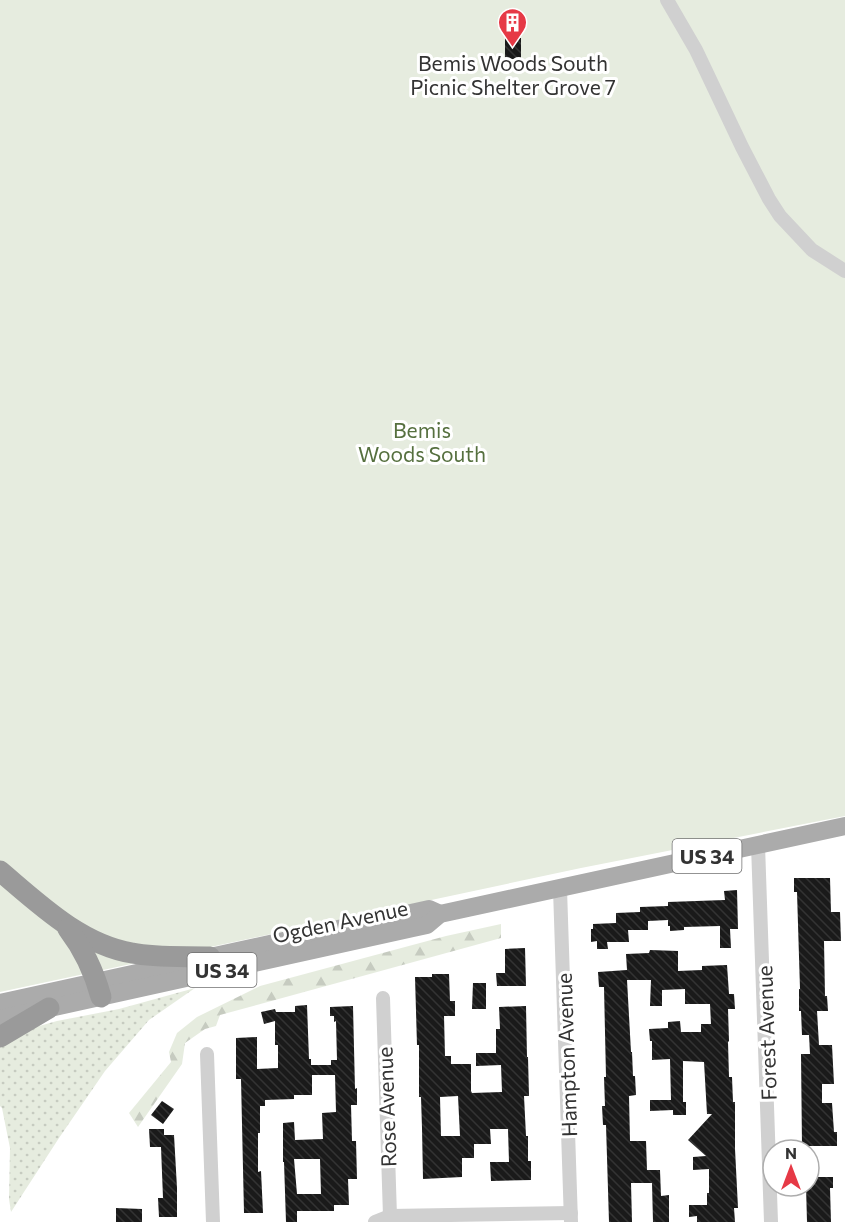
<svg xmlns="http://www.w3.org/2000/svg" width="845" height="1222" viewBox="0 0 845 1222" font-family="Commissioner,sans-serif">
<defs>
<pattern id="grass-dots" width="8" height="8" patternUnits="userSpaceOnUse" patternTransform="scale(1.5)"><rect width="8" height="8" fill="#e6ecdf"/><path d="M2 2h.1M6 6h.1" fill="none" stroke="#c6cbc0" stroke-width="1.8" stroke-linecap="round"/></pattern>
<pattern id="forest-firs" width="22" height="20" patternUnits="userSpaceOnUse" patternTransform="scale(1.5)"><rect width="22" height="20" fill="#e6ecdf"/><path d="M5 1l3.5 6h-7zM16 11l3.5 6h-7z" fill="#c6cbc0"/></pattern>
<pattern id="building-back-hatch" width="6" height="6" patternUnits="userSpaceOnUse" patternTransform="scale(1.5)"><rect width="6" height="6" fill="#1a1a1a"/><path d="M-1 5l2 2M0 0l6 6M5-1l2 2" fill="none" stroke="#333"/></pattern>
</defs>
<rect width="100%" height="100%" fill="#fff"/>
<!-- grass -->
<polygon fill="url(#grass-dots)" points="195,988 149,1020 105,1071 59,1138 11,1212 9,1199 10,1148 2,1108 0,1106 0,1037 57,1021 119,1009"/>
<!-- forest -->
<polygon fill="url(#forest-firs)" points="501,924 501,938 220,1015 216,1026 205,1029 185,1043 182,1064 138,1127 129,1113 171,1062 169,1052 177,1033 197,1017 260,986 446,936"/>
<!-- park -->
<polygon fill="#e6ecdf" points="0,0 845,0 845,816 581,868 0,992"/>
<!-- building -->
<g fill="url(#building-back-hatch)" fill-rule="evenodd">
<rect x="505" y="38" width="16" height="21"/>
<polygon points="794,878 830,878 831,912 840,912 841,941 824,941 825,996 827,996 828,1011 817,1011 819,1045 832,1045 834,1084 822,1084 822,1103 832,1103 834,1132 837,1132 837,1146 802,1146 801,1054 810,1054 809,1035 802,1035 801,1011 799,1011 799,989 800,989 797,892 794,892"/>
<polygon points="737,890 738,929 730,929 731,948 720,948 720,926 684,927 684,930 670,931 670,926 668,926 668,920 648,921 648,930 628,930 629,942 607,942 608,949 597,949 597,941 591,942 591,929 593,929 593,924 616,923 616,913 640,912 640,907 668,906 668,902 725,900 724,891"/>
<polygon points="525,948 526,986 497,986 496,973 505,973 505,949"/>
<polygon points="650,950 678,951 678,971 702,970 702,966 727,965 729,994 734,994 735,1009 728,1009 729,1041 728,1042 729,1077 732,1077 733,1102 735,1102 735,1149 738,1208 734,1208 735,1222 697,1222 697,1216 689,1217 689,1205 707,1205 707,1193 709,1193 709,1169 693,1170 693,1157 706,1156 688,1140 712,1114 707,1114 704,1062 683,1061 683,1102 686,1102 686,1115 673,1115 673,1110 650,1111 650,1100 671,1100 670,1059 652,1060 652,1041 650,1041 649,1029 668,1028 668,1022 680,1021 681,1032 701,1032 701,1024 711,1024 710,1004 685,1004 685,989 662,990 662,1006 650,1006 651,980 627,980 631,1052 632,1052 633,1076 635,1076 636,1095 629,1096 630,1141 646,1141 647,1170 660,1170 661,1196 669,1195 669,1222 653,1222 652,1183 631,1183 632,1222 609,1222 606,1125 603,1125 602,1106 605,1106 604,1077 606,1077 604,987 599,987 598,972 627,970 626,954 649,953"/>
<path d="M432,974H449L450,1001H455V1016H444L445,1056H451V1064H471V1091L472,1093L502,1092L501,1065L476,1066V1053H496V1029H500L499,1007L526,1006L527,1057H528L529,1096H524L526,1136H528V1161H531V1180L491,1181L490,1162H509L508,1129H490L491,1144H474V1158H462V1177L423,1179L422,1128L421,1097H419V1045H417L415,977H432ZM458,1096L460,1136H441L440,1097Z"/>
<polygon points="473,983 486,983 486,1009 472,1009"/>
<path d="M307,1005L309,1059H311V1065H331V1060H337L336,1021L334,1022V1016H330V1007L353,1006L355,1089L357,1088V1105H351L352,1141H356L357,1179H348L349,1205H334V1211H297V1222H286L284,1162H283V1123L294,1122L295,1140L323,1139L322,1113L336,1112L335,1075H312V1095H294V1099L265,1100V1106H260V1133H258V1172L261,1171L263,1213H244L241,1079H236V1038L257,1037V1069L278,1068V1045H275V1021L264,1024L261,1012L275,1009L276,1012H295V1006ZM294,1159H320L321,1194H297Z"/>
<polygon points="162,1101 174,1109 163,1124 151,1115"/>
<polygon points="149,1129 164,1129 164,1135 174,1135 177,1188 177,1217 159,1217 158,1198 163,1198 161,1147 150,1147"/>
<polygon points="809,1177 833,1177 833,1188 830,1188 831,1222 807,1222 806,1186 809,1186"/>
<polygon points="116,1208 142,1209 142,1222 116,1222"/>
</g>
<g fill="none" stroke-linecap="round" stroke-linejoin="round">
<!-- minor -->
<g stroke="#d0d0d0" stroke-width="14">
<polyline points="667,0 696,50 742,147 769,199 780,216 812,250 845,271"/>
<polyline points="758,845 771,1222"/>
<polyline points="560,889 571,1222"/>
<polyline points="383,998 390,1216"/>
<polyline points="207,1054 213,1222"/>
<polyline points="375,1222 390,1216 571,1213"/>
</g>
<!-- major -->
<g stroke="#ababab" stroke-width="18">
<polyline points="0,1003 429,909 440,914"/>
<polyline points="0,1019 413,928 427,925 440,914 845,826"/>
</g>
<!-- highway -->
<g stroke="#9a9a9a" stroke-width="21">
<path d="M0,871C39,904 80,944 132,953C157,958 185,956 210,957"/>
<path d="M68,929C84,950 94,971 101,997"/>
<polyline points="0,1037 49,1008"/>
</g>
</g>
<!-- icons -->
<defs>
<symbol id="building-pin" viewBox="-11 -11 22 30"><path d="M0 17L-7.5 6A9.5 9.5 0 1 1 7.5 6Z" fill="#e63946" stroke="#fff"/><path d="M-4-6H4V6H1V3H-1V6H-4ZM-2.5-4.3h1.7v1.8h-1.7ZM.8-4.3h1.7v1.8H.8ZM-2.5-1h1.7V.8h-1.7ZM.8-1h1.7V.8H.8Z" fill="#fff"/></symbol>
</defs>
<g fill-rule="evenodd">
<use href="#building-pin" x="496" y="6" width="33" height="45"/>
</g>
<g text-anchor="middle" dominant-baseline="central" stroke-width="6" stroke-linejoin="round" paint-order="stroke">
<!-- shield labels -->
<g fill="#fff" stroke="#707070" stroke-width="1.5">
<rect x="672.5" y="839" width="69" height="34" rx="4.5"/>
<rect x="187.5" y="953" width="69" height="34" rx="4.5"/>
</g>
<g font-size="20" font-weight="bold" fill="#333">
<text x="707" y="856">US 34</text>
<text x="222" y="970">US 34</text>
</g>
<!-- poi labels -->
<g font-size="21" fill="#333" stroke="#fff">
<text x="513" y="62">Bemis Woods South<tspan x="513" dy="24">Picnic Shelter Grove 7</tspan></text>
</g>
<!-- park labels -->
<g font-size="21" fill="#56703f" stroke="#fff">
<text x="422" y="429">Bemis<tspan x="422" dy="24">Woods South</tspan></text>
</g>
<!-- street labels -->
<g font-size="21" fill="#333" stroke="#fff">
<text transform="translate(340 921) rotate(-12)">Ogden Avenue</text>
<text transform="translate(766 1033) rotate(-92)">Forest Avenue</text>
<text transform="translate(566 1055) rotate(-92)">Hampton Avenue</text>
<text transform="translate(386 1107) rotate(-92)">Rose Avenue</text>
</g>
</g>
<!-- north arrow -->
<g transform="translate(791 1168)"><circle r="28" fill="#ffffff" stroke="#adadad" stroke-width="1.5"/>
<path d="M0-4.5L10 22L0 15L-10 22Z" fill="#e63946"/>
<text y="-9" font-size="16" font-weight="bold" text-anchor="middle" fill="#333333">N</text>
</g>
</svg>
